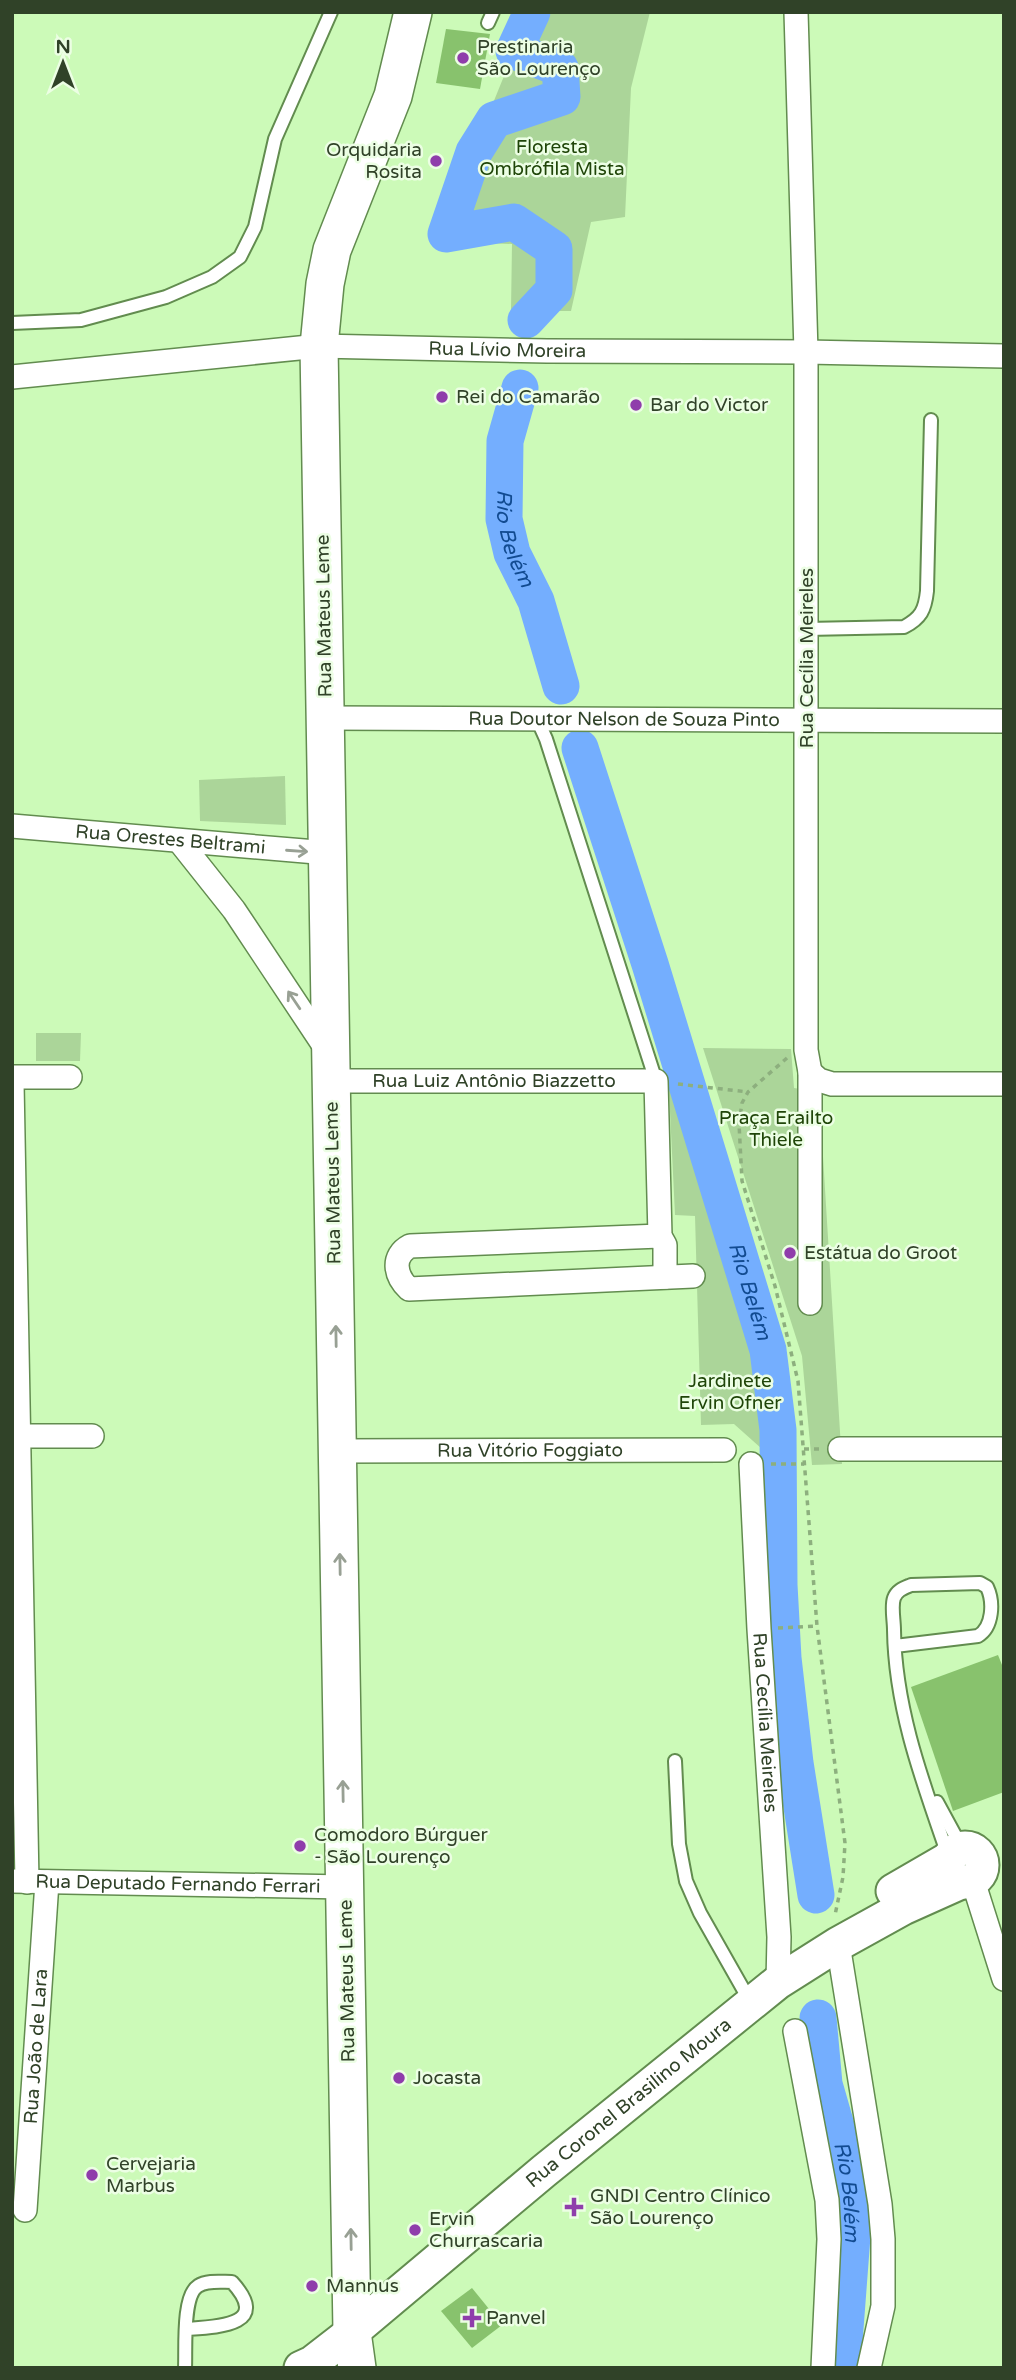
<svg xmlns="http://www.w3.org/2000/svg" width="1016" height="2380" viewBox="0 0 1016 2380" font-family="'Varela Round',sans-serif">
<rect width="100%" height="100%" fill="#ccfab8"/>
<!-- green -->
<g fill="#abd599">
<polygon points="530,12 650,12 631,88 625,217 591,222 571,311 511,311 512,244 437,241"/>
<polygon points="285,776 286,825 200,821 199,780"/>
<polygon points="36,1033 81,1033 80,1061 36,1061"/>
<polygon points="703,1048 791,1049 794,1088 819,1092 842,1464 812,1465 802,1356"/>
<polygon points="668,1070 744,1318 754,1358 772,1458 734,1424 701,1425 695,1216 675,1215"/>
</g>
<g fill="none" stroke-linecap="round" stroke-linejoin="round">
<!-- river -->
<g stroke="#74aefe" stroke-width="37">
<polyline points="526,320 554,290 554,249 514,222 446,234 474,152 494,120 562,97 560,68 514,51 532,12"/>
<path id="s1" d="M520,388L505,441L504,519L512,553L536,601L561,686"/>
<path id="s2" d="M580,748L650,964L768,1350L778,1430L779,1585L783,1658L795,1763L816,1895"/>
<path id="s3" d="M818,2018L824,2084L844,2154L850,2192L852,2236L842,2368"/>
</g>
</g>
<!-- building -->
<g fill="#88c26d">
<polygon points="446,29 490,34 480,89 436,83"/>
<polygon points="998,1655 1004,1670 1004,1792 953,1811 911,1687"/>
<polygon points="472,2288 502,2325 472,2348 441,2311"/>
</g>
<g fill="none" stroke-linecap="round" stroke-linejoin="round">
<defs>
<g id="lane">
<polyline points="488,23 493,12"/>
<polyline points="12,323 81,320 166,297 212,277 240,257 255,227 275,139 331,12"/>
<path d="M807,629L904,627C921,618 925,610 927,591L931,420"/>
<polyline points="537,719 546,739 656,1081"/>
<path d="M895,1646L978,1636C993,1627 994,1602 987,1587L980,1583L911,1585C904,1588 897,1590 894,1598C891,1606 894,1620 894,1630C895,1709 923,1783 949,1858"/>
<polyline points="675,1761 679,1844 686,1881 700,1913 751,2003"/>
<polyline points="937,1802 962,1848"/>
<path d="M185,2368C186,2349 182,2296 198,2286C207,2280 221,2282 232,2282C272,2326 217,2327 186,2329"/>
</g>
<g id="street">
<polyline points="796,12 806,352 806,1050 810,1072 810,1303"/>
<path id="s4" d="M12,377L319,346L547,351L806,352L1004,356"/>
<path id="s5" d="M326,718L1004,721"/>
<path id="s6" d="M12,826L328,853"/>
<polyline points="180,842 234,910 329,1053"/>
<polyline points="810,1072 819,1080 832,1084 1004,1084"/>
<polyline points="12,1077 70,1077"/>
<path id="s7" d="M331,1081H656L660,1236L665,1245V1277"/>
<polyline points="12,1083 27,1882"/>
<path d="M660,1236L410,1246C391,1256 395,1276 409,1289L693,1276"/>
<polyline points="12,1436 92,1436"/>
<polyline points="840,1449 1004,1449"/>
<path id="s8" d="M338,1451L724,1450"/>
<path id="s9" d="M751,1464L759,1629L779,1937L778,1982"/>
<path id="s10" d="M12,1881L345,1887"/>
<polyline points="973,1881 1004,1979"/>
<polyline points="838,1944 880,2204 883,2239 883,2306 869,2368"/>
<polyline points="795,2031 827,2200 829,2239 823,2368"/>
<path id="s11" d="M25,2210L47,1882"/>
</g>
<g id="secondary">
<circle cx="965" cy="1865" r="17"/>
<polyline points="893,1891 950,1858"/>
<path id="s12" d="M301,2368L312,2363L352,2332L544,2171L778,1982L838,1944L903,1908L961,1882"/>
</g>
<polyline id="primary" points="357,2368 352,2332 319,346 325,284 332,250 393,96 413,12"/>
</defs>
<!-- lane casing -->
<use href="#lane" stroke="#628c4f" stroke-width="16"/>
<!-- street casing -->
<use href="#street" stroke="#628c4f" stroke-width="26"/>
<!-- secondary casing -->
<use href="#secondary" stroke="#628c4f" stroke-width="37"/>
<!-- primary casing -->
<use href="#primary" stroke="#628c4f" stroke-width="40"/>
<!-- path -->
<g stroke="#8daf7e" stroke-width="3.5" stroke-dasharray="5 5" stroke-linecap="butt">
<polyline points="787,1058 748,1092 742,1103 739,1123 742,1181 775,1286 798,1381 817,1626 845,1843 843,1877 835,1915"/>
<polyline points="678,1084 748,1092"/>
<polyline points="804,1449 819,1449"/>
<polyline points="771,1464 804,1464"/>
<polyline points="778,1628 817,1626"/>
</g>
<!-- lane -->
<use href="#lane" stroke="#fff" stroke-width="12"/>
<!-- street -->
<use href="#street" stroke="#fff" stroke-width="23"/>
<!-- secondary -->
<use href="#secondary" stroke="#fff" stroke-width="33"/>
<!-- primary -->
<use href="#primary" stroke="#fff" stroke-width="37"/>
</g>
<!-- one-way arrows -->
<defs><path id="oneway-shaft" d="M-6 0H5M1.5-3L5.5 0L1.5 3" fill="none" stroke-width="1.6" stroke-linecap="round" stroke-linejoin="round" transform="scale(1.75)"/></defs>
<g stroke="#98a094">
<use href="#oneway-shaft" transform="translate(297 851) rotate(4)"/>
<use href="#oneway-shaft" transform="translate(294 1000) rotate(-124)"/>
<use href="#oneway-shaft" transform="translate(336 1336) rotate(-91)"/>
<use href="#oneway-shaft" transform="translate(340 1564) rotate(-91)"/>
<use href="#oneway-shaft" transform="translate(343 1791) rotate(-91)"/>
<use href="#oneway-shaft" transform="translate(351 2239) rotate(-91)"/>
</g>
<!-- markers -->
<g fill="#8f3dab" stroke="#ecfee4" stroke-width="2.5">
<circle cx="463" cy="58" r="7"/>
<circle cx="436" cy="161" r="7"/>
<circle cx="442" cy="397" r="7"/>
<circle cx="636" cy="405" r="7"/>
<circle cx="790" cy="1253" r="7"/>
<circle cx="300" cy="1846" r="7"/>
<circle cx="399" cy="2078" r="7"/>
<circle cx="92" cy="2175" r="7"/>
<path d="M570.5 2196.5h7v7h7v7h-7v7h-7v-7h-7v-7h7z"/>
<circle cx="415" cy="2230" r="7"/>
<circle cx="312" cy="2286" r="7"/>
<path d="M468.5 2307.5h7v7h7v7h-7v7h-7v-7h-7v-7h7z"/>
</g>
<g text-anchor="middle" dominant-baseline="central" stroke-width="5" stroke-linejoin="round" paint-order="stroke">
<!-- poi labels -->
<g font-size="19" fill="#304228" stroke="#ecfee4" text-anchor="start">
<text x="477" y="47">Prestinaria<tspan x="477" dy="22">São Lourenço</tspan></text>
<text x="422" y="150" text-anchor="end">Orquidaria<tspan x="422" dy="22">Rosita</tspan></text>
<text x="456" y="397">Rei do Camarão</text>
<text x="650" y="405">Bar do Victor</text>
<text x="804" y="1253">Estátua do Groot</text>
<text x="314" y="1835">Comodoro Búrguer<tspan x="314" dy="22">- São Lourenço</tspan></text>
<text x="413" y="2078">Jocasta</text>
<text x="106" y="2164">Cervejaria<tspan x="106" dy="22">Marbus</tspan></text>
<text x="590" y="2196">GNDI Centro Clínico<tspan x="590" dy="22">São Lourenço</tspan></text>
<text x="429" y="2219">Ervin<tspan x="429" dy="22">Churrascaria</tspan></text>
<text x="326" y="2286">Mannus</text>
<text x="486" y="2318">Panvel</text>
</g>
<!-- park labels -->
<g font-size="19" fill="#1f4508" stroke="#ecfee4">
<text x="552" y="147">Floresta<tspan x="552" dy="22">Ombrófila Mista</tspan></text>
<text x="776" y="1118">Praça Erailto<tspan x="776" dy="22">Thiele</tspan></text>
<text x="730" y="1381">Jardinete<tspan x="730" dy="22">Ervin Ofner</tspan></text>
</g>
<!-- street labels -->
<g font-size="19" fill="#304228" stroke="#ecfee4">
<text stroke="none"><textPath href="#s4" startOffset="497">Rua Lívio Moreira</textPath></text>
<text transform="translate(324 616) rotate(-91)">Rua Mateus Leme</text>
<text transform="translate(807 658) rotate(-90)">Rua Cecília Meireles</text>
<text stroke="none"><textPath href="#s5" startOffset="298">Rua Doutor Nelson de Souza Pinto</textPath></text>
<text stroke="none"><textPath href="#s6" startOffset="159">Rua Orestes Beltrami</textPath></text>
<text stroke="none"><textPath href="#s7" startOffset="163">Rua Luiz Antônio Biazzetto</textPath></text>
<text transform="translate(333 1183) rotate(-91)">Rua Mateus Leme</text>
<text stroke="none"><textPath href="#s8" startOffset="192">Rua Vitório Foggiato</textPath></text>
<text stroke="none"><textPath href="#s9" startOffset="259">Rua Cecília Meireles</textPath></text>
<text stroke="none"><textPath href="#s10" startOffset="166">Rua Deputado Fernando Ferrari</textPath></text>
<text transform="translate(347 1981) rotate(-91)">Rua Mateus Leme</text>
<text stroke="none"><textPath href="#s11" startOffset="164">Rua João de Lara</textPath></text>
<text stroke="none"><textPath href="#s12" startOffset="422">Rua Coronel Brasilino Moura</textPath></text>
</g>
<!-- water labels -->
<g font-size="21" font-style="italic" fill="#124b91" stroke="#ecfee4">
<text stroke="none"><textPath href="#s1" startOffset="154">Rio Belém</textPath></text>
<text stroke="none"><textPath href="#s2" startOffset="569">Rio Belém</textPath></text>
<text stroke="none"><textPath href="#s3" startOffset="177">Rio Belém</textPath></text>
</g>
</g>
<!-- border -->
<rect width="1016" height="2380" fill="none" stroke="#304228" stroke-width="28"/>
<!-- north arrow -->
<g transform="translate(63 63)" stroke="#ecfee4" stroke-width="5" paint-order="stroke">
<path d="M0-5L12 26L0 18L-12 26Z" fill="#304228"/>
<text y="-10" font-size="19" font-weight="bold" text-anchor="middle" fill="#304228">N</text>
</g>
</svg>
